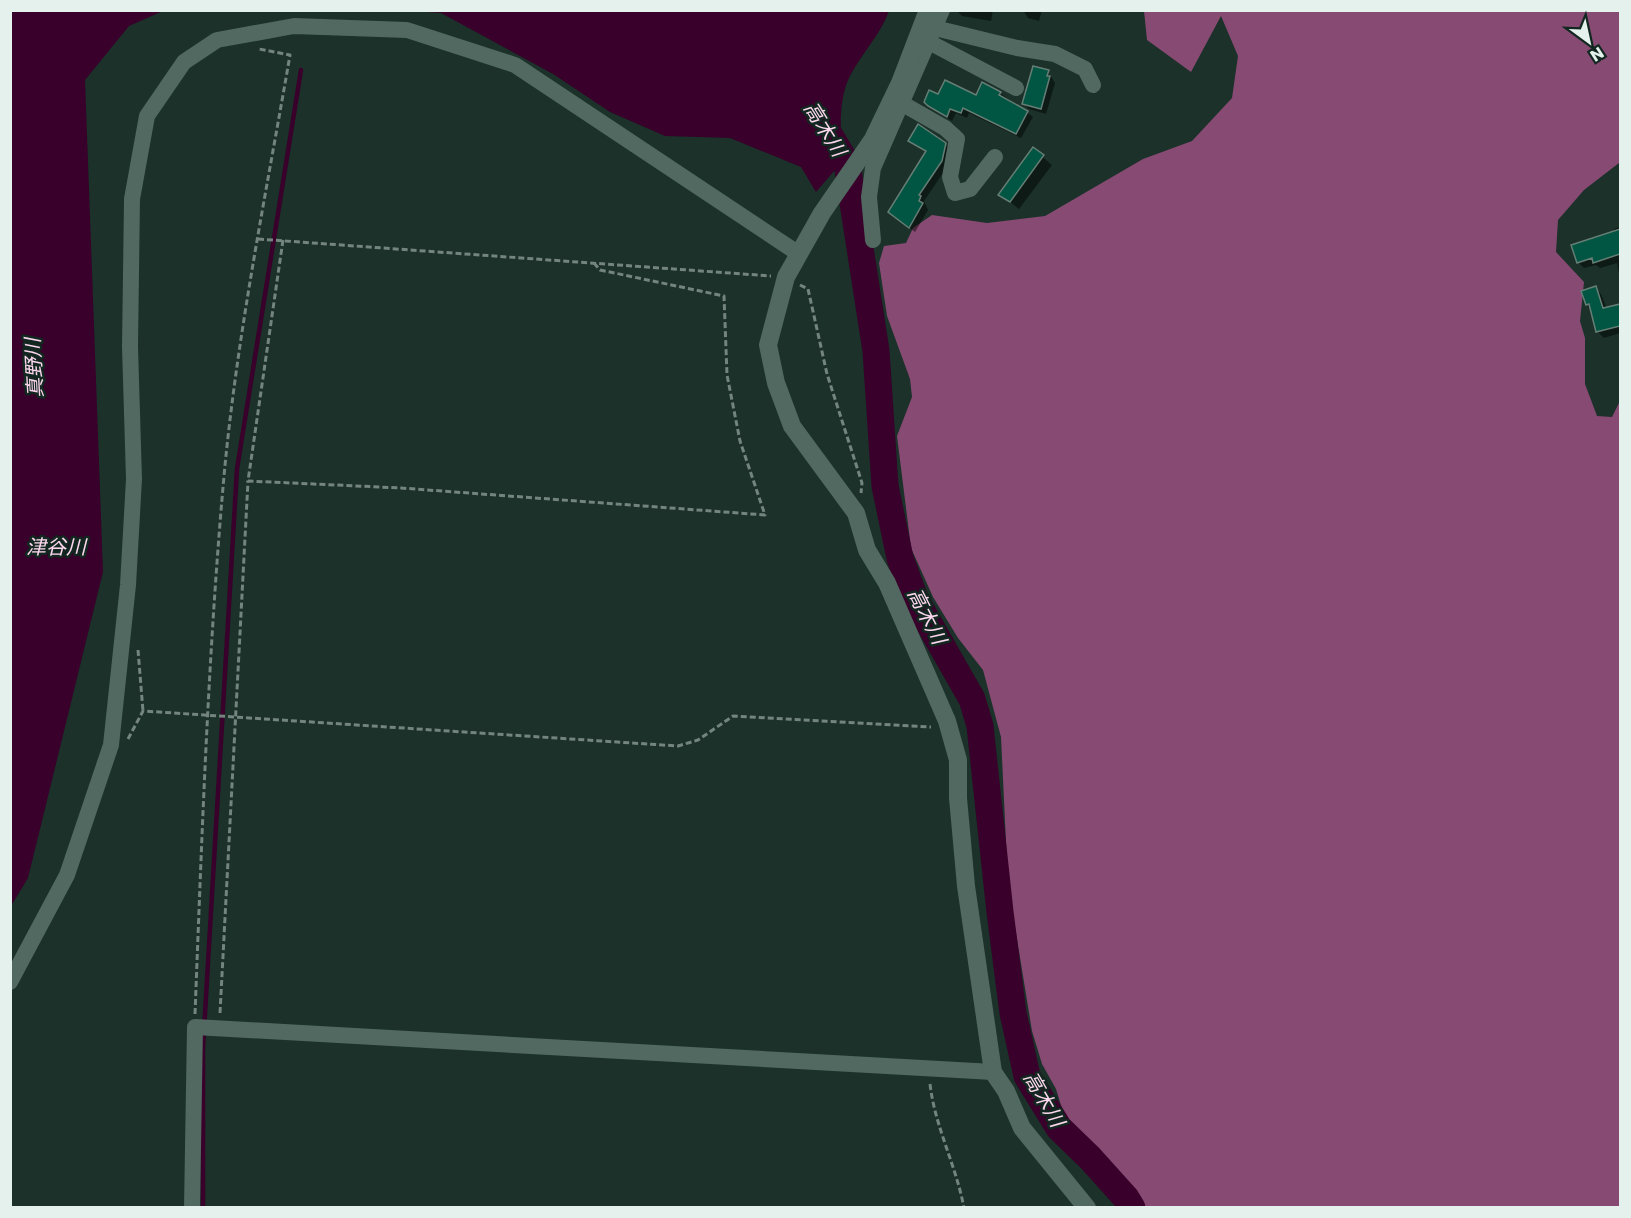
<svg xmlns="http://www.w3.org/2000/svg" width="1631" height="1218" viewBox="0 0 1631 1218" font-family="Poppins,'Noto Sans JP',sans-serif">
<rect width="100%" height="100%" fill="#1b3129"/>
<!-- forest -->
<polygon fill="#874a73" points="1144,11 1620,11 1619,163 1584,190 1558,220 1556,252 1584,282 1580,321 1585,338 1585,384 1597,416 1612,417 1620,401 1620,1207 1140,1207 1128,1183 1064,1115 1056,1089 1042,1064 1032,1031 1008,884 1001,737 983,670 958,638 933,597 911,548 897,436 912,397 910,379 887,316 879,263 884,246 906,243 913,228 932,215 987,223 1045,216 1143,159 1192,141 1232,98 1238,56 1221,16 1191,72 1147,40"/>
<!-- water -->
<g fill="#38002a">
<polygon points="11,10 163,11 129,26 85,80 103,572 28,878 11,906"/>
<path d="M414,11H889C880,35 863,52 851,74C837,99 841,135 842,162L816,192L801,167L730,138L665,136L610,112L553,74L441,13Z"/>
</g>
<!-- shadow -->
<g fill="#0007">
<polygon points="956,10 993,10 991,21 962,16"/>
<polygon points="1023,10 1042,10 1039,21 1028,18"/>
<polygon points="1048,72 1055,83 1046,114 1029,109 1024,104"/>
<polygon points="1000,93 1033,117 1021,138 969,113 967,118 956,113 952,121 931,107 939,96 977,97"/>
<polygon points="910,140 945,144 950,150 947,167 924,201 928,210 915,232 896,217 927,153"/>
<polygon points="1033,149 1052,165 1019,209 1000,194"/>
<polygon points="1620,227 1620,278 1617,263 1600,268 1596,265 1584,268 1578,262 1615,232 1614,229"/>
<polygon points="1595,288 1601,294 1607,309 1620,305 1620,333 1604,338 1598,332 1592,310 1587,305"/>
</g>
<g fill="none" stroke-linecap="round" stroke-linejoin="round">
<!-- stream -->
<polyline stroke="#38002a" stroke-width="4.5" points="203,1208 203,1048 237,469 301,70"/>
<!-- river -->
<polyline stroke="#38002a" stroke-width="27" points="823,124 847,164 876,351 885,486 900,558 915,599 972,699 980,726 1000,912 1013,1013 1027,1076 1059,1128 1090,1158 1126,1198 1132,1208"/>
</g>
<!-- building -->
<g fill="#005643" stroke="#667e75" stroke-width="1.5">
<polygon points="1033,66 1049,70 1047,76 1050,76 1041,109 1022,104"/>
<polygon points="945,80 976,95 982,82 1001,92 999,95 1028,111 1016,134 963,108 961,113 950,109 947,117 928,106 924,102 929,90 938,94"/>
<polygon points="918,124 946,143 942,161 919,195 921,196 919,201 923,203 909,228 888,212 926,151 908,141"/>
<polygon points="1033,147 1044,155 1010,202 998,195"/>
<polygon points="1620,229 1620,254 1593,263 1592,258 1577,263 1571,245"/>
<polygon points="1596,286 1603,308 1620,304 1620,326 1596,332 1589,304 1586,305 1581,291"/>
</g>
<g fill="none" stroke-linecap="round" stroke-linejoin="round">
<!-- path -->
<g stroke="#73857e" stroke-width="3" stroke-dasharray="6 3" stroke-linecap="butt">
<polyline points="258,239 771,276"/>
<polyline points="283,240 248,481 401,488 765,515 740,441 727,375 724,296 600,270 593,262"/>
<polyline points="800,285 808,289 827,374 862,483 861,493"/>
<polyline points="138,650 143,711"/>
<polyline points="128,739 143,711 678,746 698,740 733,716 931,727"/>
<polyline points="220,1013 248,481"/>
<path d="M195,1014C202,834 208,655 224,476C237,335 266,194 290,55L259,49"/>
<path d="M930,1084C935,1127 956,1165 964,1208"/>
</g>
<!-- street -->
<g stroke="#516960" stroke-width="16">
<polyline points="935,28 1017,48 1055,54 1085,69 1093,85"/>
<polyline points="929,42 1016,88"/>
<polyline points="903,104 945,128 957,139 950,177 955,193 970,189 995,157"/>
<polyline points="873,240 869,197 873,168 942,10"/>
<polyline points="10,982 67,875 111,745 128,585 134,479 130,347 132,199 147,116 184,62 217,40 294,26 407,30 515,65 799,254"/>
<polyline points="192,1208 195,1027 993,1072"/>
</g>
<!-- secondary -->
<polyline stroke="#516960" stroke-width="18" points="928,10 900,83 873,139 822,213 786,277 768,345 776,383 792,426 856,513 867,550 887,583 947,721 958,760 958,798 966,886 993,1072 1006,1091 1022,1128 1087,1208"/>
</g>
<g text-anchor="middle" dominant-baseline="central" stroke-width="5" stroke-linejoin="round" paint-order="stroke">
<!-- water labels -->
<g font-size="20" font-style="italic" fill="#fdd7ee" stroke="#112720">
<text transform="translate(825 129) rotate(58)">高木川</text>
<text transform="translate(34 368) rotate(-93)">真野川</text>
<text x="56" y="547">津谷川</text>
<text transform="translate(927 616) rotate(63)">高木川</text>
<text transform="translate(1044 1099) rotate(60)">高木川</text>
</g>
</g>
<!-- border -->
<rect width="1631" height="1218" fill="none" stroke="#e4f1ec" stroke-width="24"/>
<!-- north arrow -->
<g transform="translate(1589 42) rotate(147)" stroke="#112720" stroke-width="4.5" paint-order="stroke">
<path d="M0-4.5L10 22L0 15L-10 22Z" fill="#e4f1ec"/>
<text y="-9" font-size="16" font-weight="bold" text-anchor="middle" fill="#e4f1ec">N</text>
</g>
</svg>
